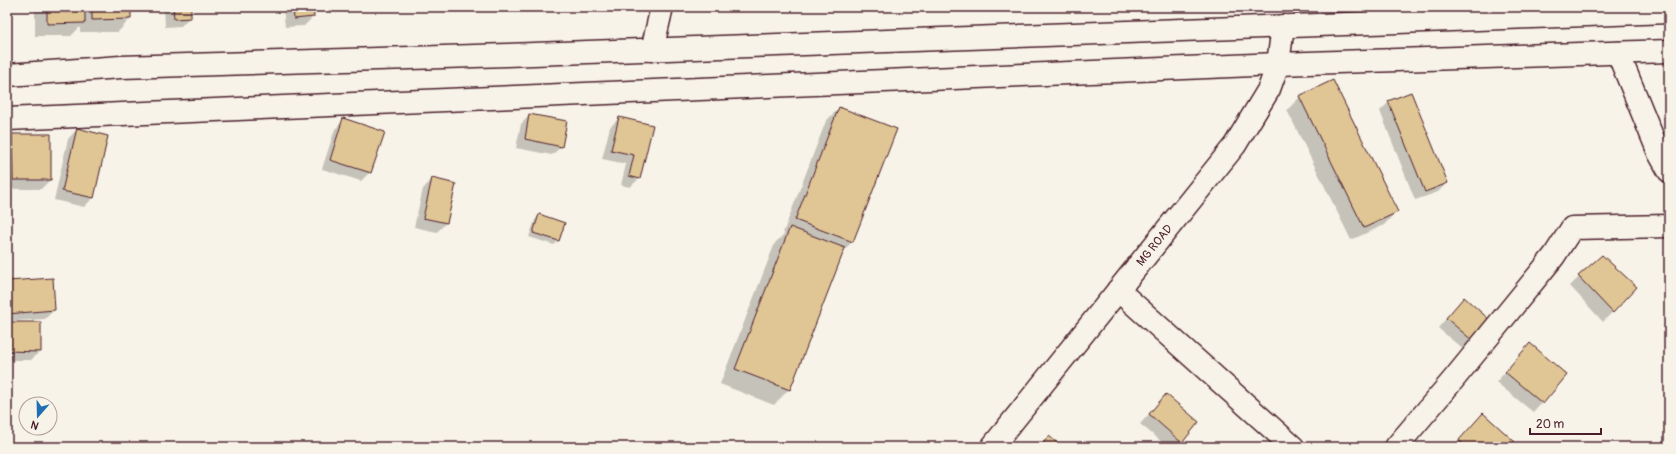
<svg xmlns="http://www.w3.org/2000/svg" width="1676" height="454" viewBox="0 0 1676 454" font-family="Pangolin,sans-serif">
<rect width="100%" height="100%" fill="#f7f3e8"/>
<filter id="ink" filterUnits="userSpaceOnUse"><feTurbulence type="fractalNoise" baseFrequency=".025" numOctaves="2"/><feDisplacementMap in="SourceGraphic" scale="8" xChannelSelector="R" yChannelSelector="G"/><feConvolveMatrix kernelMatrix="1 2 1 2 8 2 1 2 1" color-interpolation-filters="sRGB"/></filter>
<g filter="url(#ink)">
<!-- shadow -->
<g fill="#0003">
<polygon points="35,7 130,7 130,19 118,32 80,32 80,27 71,36 35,36"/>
<polygon points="164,7 190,7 190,17 181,26 165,27"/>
<polygon points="283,7 312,7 313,17 304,26 285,27"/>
<polygon points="1300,97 1396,212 1384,225 1351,240 1287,110"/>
<polygon points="1389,102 1447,183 1438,192 1415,200 1380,111"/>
<polygon points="839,108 852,242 842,252 789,389 774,405 720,384 775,243 785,233 783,233 826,121"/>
<polygon points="530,115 562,146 552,155 516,148 521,124"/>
<polygon points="619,118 652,126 640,178 630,187 621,185 626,164 602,159 610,127"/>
<polygon points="344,120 370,172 361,181 322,169 335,129"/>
<polygon points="77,129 93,198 84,207 54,200 68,139"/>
<polygon points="12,135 50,180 41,189 7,189 7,140"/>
<polygon points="432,179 455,184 446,223 437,232 414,227 423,189"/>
<polygon points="539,215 558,241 554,245 529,237 535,220"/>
<polygon points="1579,277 1636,287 1603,322 1570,286"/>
<polygon points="7,282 54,310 45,319 11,321 40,351 31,360 7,360"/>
<polygon points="1455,308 1491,322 1465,351 1438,328"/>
<polygon points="1530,345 1566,375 1533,412 1496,382"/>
<polygon points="1166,395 1182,442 1177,447 1168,447 1140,424"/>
<polygon points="1474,424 1509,447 1453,447"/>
</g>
<!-- building -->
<g fill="#e0c595" stroke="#4a1f2b">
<polygon points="47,7 85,7 85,23 47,24"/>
<polygon points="92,7 131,7 131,19 92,20"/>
<polygon points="173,7 191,7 191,18 174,19"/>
<polygon points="293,7 313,7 314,17 294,19"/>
<polygon points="1333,80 1398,212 1364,228 1299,96"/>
<polygon points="1411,92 1448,183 1425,192 1388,101"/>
<polygon points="839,107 897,129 853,242 795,220"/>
<polygon points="529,114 567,121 562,147 525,139"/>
<polygon points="619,117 653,125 640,179 629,176 634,155 611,150"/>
<polygon points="343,118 385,132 371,173 330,160"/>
<polygon points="77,128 108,136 94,198 62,191"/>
<polygon points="12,134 51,134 51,180 13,180"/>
<polygon points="432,178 456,184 447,223 423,218"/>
<polygon points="539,214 565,223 559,241 533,233"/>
<polygon points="790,227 845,248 790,390 735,369"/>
<polygon points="1602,255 1637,287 1613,313 1578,276"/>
<polygon points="53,278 55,310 7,314 7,281"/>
<polygon points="1464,297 1492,322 1474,342 1446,318"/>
<polygon points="7,322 41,322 41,352 7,351"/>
<polygon points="1530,343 1567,375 1543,404 1505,372"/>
<polygon points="1166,394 1199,422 1182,443 1149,414"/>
<polygon points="1483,413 1515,442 1510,447 1466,447 1459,440"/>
<polygon points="1049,436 1062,447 1040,447"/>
</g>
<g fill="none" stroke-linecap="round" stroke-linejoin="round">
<defs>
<g id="street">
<polyline points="652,50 662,7"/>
<polyline points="1618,53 1659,153 1669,171"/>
<polyline points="1118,290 1293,447"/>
<path id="s1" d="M992,447L1235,145L1269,89L1278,64L1283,26"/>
<polyline points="1396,447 1453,380 1554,256 1572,228 1669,226"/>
</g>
<g id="highway">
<polyline points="7,75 121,67 507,55 1669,12"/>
<polyline points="7,119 1278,64 1669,51"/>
</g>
</defs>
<!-- street casing -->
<use href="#street" stroke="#4a1f2b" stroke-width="25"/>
<!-- highway casing -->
<use href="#highway" stroke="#4a1f2b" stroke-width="25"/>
<!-- street -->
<use href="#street" stroke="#f7f3e8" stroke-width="22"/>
<!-- highway -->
<use href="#highway" stroke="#f7f3e8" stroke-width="22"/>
</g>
</g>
<g text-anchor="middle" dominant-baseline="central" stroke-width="4" stroke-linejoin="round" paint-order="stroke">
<!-- street labels -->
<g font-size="12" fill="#4a1f2b" stroke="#f7f3e8">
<text stroke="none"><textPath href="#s1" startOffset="259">MG ROAD</textPath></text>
</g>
</g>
<!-- margin -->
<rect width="1676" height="454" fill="none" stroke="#f7f3e8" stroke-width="24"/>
<rect x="12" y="12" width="1652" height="430" fill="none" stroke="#4a1f2b" stroke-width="1.5" filter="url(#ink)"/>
<!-- north arrow -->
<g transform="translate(38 416) rotate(200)"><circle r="19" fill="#f7f3e8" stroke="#b29e9c"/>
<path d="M0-3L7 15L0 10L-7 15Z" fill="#1f6fb2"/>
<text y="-6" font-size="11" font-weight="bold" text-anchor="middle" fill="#4a1f2b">N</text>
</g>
<!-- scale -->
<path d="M1530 428v6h71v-6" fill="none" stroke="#4a1f2b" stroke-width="2"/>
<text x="1536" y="428" font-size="12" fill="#4a1f2b" stroke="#f7f3e8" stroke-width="3" paint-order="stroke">20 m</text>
</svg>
